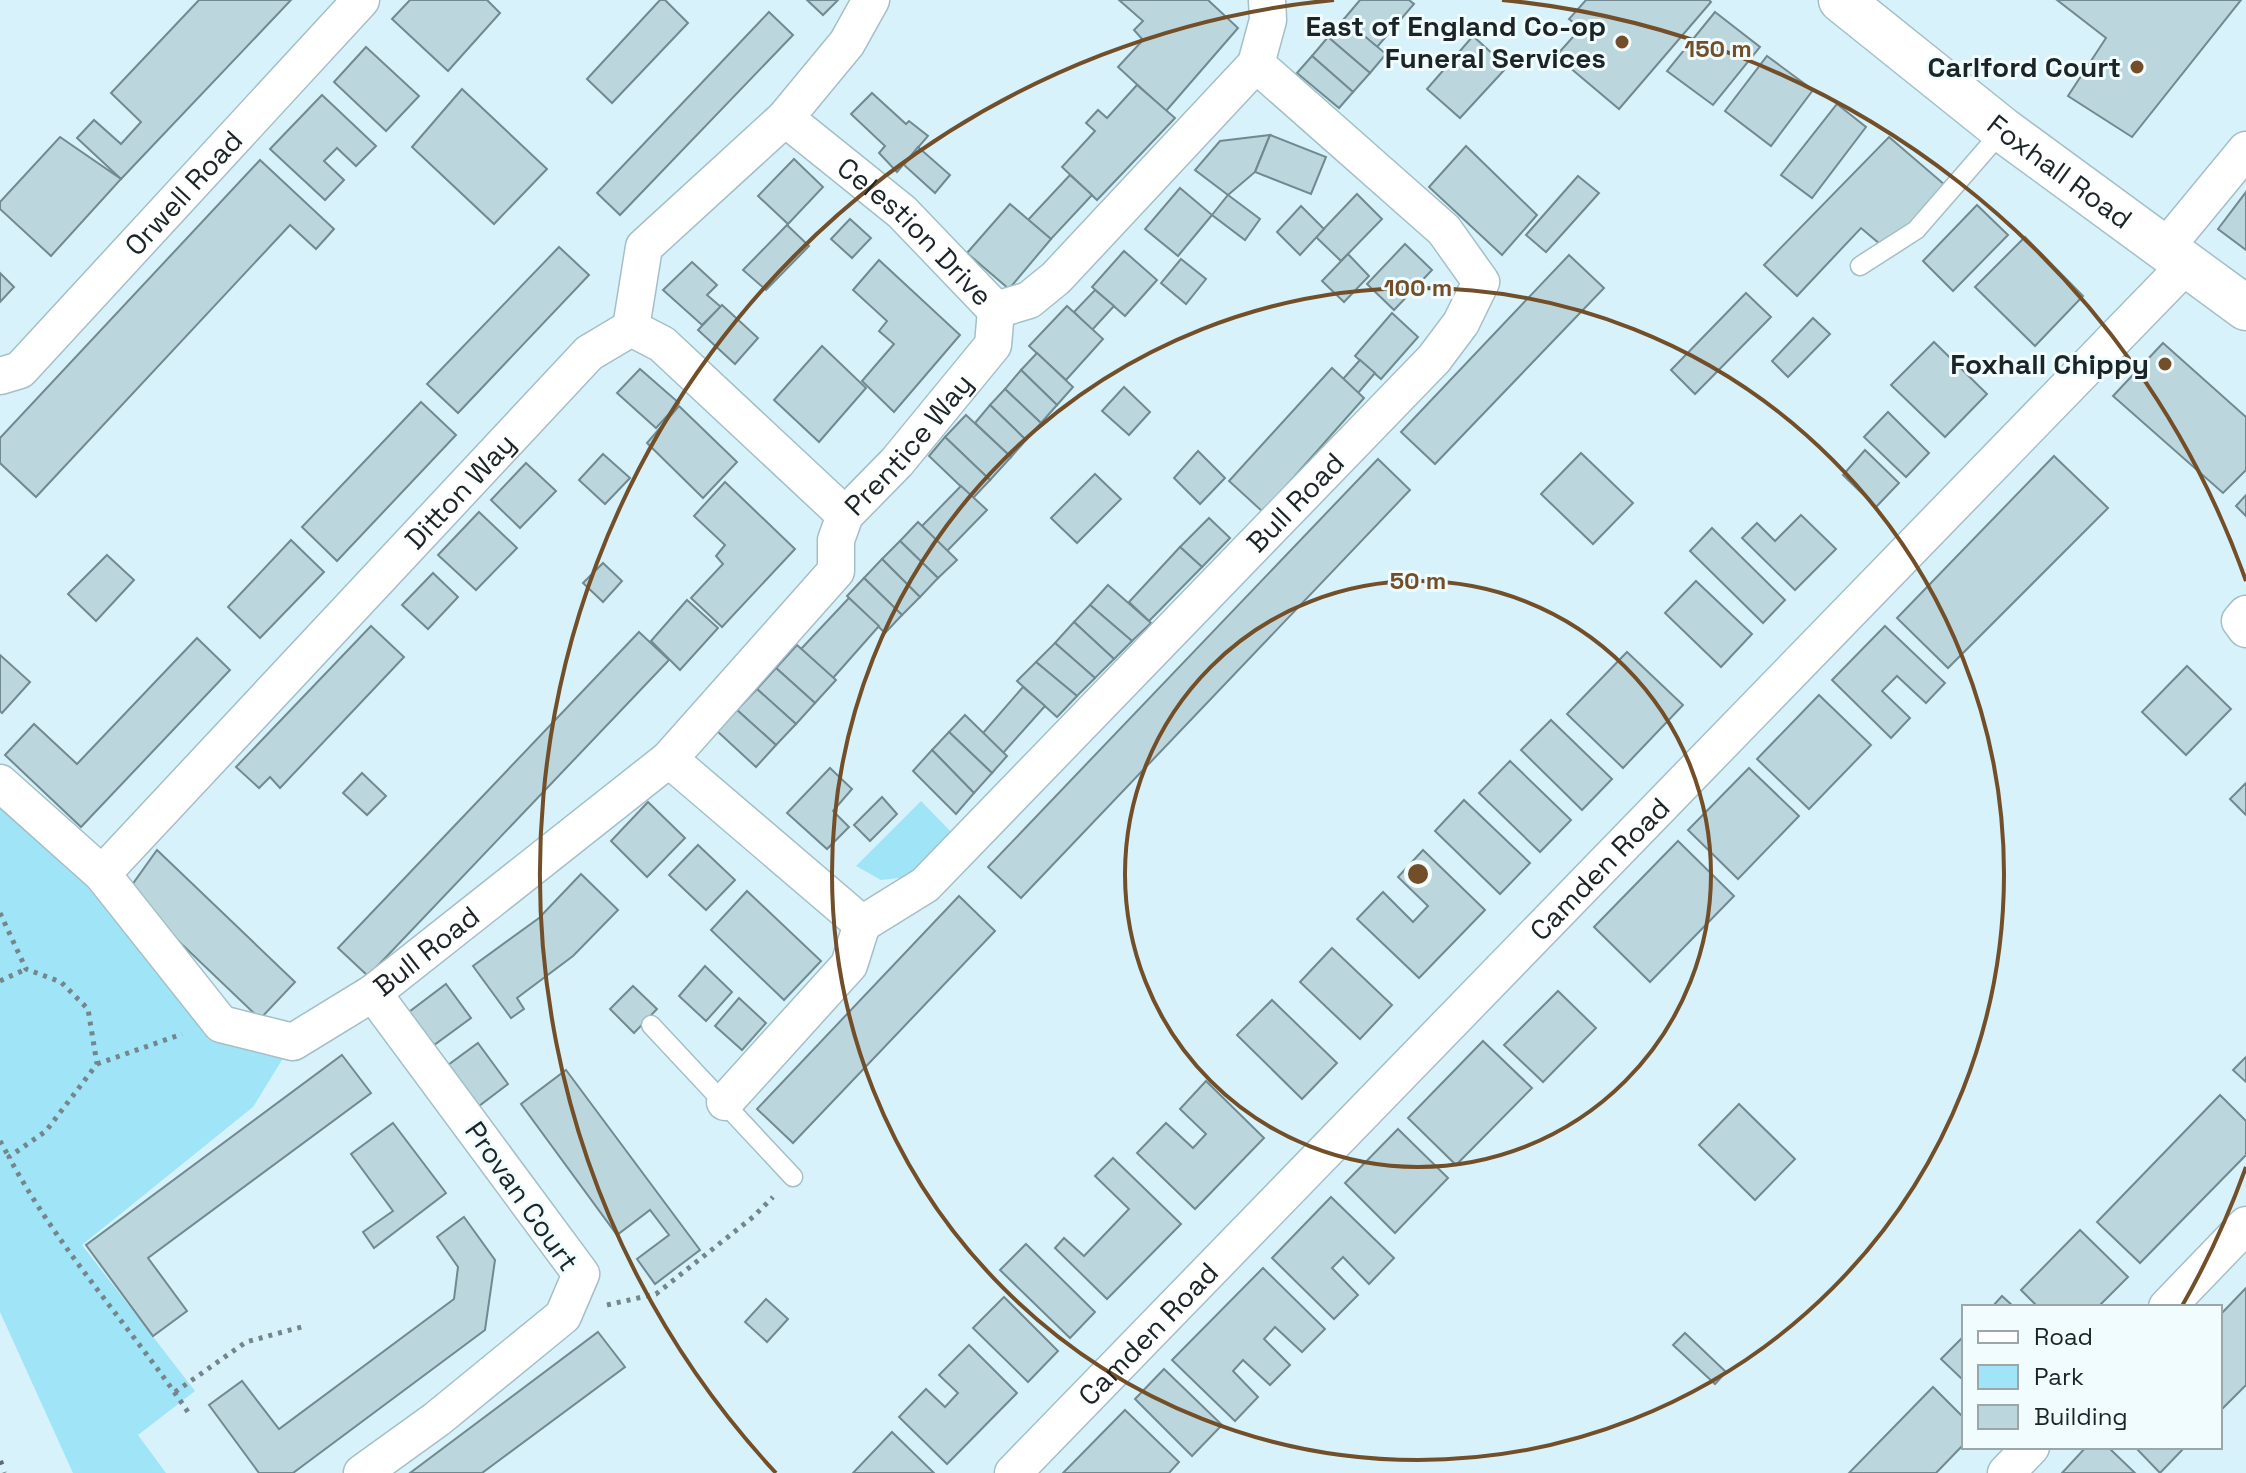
<svg xmlns="http://www.w3.org/2000/svg" width="2246" height="1473" viewBox="0 0 2246 1473" font-family="'Space Grotesk',sans-serif">
<rect width="100%" height="100%" fill="#d7f2fa"/>
<!-- green -->
<g fill="#a0e4f7">
<polygon points="0,783 221,1024 293,1042 253,1107 82,1245 195,1391 138,1435 166,1473 73,1473 0,1312"/>
<polygon points="921,801 952,833 908,877 881,880 856,866"/>
</g>
<!-- building -->
<g fill="#bcd6de" stroke="#718a91" stroke-width="2">
<polygon points="199,0 291,0 121,179 77,138 94,120 121,144 141,122 111,93"/>
<polygon points="410,0 487,0 500,13 448,71 392,19"/>
<polygon points="660,0 665,0 688,23 612,103 587,79"/>
<polygon points="807,0 838,0 823,15"/>
<polygon points="1119,0 1208,0 1238,28 1166,111 1118,67 1143,40 1134,30 1143,21"/>
<polygon points="1360,0 1409,0 1414,4 1377,47 1344,19"/>
<polygon points="1586,0 1709,0 1711,2 1619,109 1556,56 1581,28 1569,19"/>
<polygon points="2057,0 2241,0 2132,137 2068,96 2106,38"/>
<polygon points="769,12 793,35 620,215 597,193"/>
<polygon points="1715,12 1760,47 1713,105 1667,71"/>
<polygon points="1344,19 1386,54 1370,73 1328,37"/>
<polygon points="1473,36 1507,67 1460,118 1427,89"/>
<polygon points="1328,37 1370,73 1353,92 1312,56"/>
<polygon points="366,47 419,96 386,131 334,82"/>
<polygon points="1312,56 1353,92 1339,108 1297,73"/>
<polygon points="1767,56 1813,90 1771,146 1725,111"/>
<polygon points="1137,85 1175,118 1097,200 1062,167 1095,131 1086,123 1098,110 1107,118"/>
<polygon points="462,89 547,169 494,224 412,147"/>
<polygon points="872,93 906,124 909,121 928,136 897,172 879,153 885,146 851,114"/>
<polygon points="322,95 376,146 356,166 337,148 324,161 344,180 325,200 270,149"/>
<polygon points="1837,104 1866,127 1812,198 1781,175"/>
<polygon points="1270,135 1255,172 1228,195 1195,170 1220,141"/>
<polygon points="1270,135 1326,157 1311,194 1255,172"/>
<polygon points="60,137 121,179 51,256 0,209 0,202"/>
<polygon points="1889,137 1945,185 1898,238 1880,244 1861,228 1797,296 1764,265"/>
<polygon points="1466,146 1537,215 1502,255 1429,187"/>
<polygon points="918,147 950,175 935,193 904,165"/>
<polygon points="794,159 823,187 788,224 758,196"/>
<polygon points="260,160 334,229 316,249 290,225 36,497 0,463 0,438"/>
<polygon points="1070,175 1092,195 1051,239 1028,220"/>
<polygon points="1578,176 1599,193 1546,252 1526,235"/>
<polygon points="1180,188 1212,215 1178,256 1145,229"/>
<polygon points="2246,192 2246,250 2218,229"/>
<polygon points="1357,194 1382,219 1341,261 1316,237"/>
<polygon points="1228,195 1260,219 1245,240 1212,215"/>
<polygon points="1010,204 1051,239 1009,289 967,253"/>
<polygon points="1977,205 2008,235 1953,291 1923,261"/>
<polygon points="1301,206 1324,229 1300,255 1277,232"/>
<polygon points="850,219 871,238 852,258 831,239"/>
<polygon points="787,225 809,246 766,290 743,270"/>
<polygon points="2025,237 2083,296 2035,346 1975,287"/>
<polygon points="1405,244 1432,270 1394,310 1367,284"/>
<polygon points="559,247 589,275 458,413 427,384"/>
<polygon points="1124,251 1157,280 1125,316 1092,287"/>
<polygon points="1348,254 1369,276 1344,302 1322,281"/>
<polygon points="1569,255 1604,288 1435,464 1401,432"/>
<polygon points="1181,259 1206,279 1186,304 1161,283"/>
<polygon points="879,260 960,335 894,412 862,381 894,344 879,331 887,321 853,290"/>
<polygon points="692,262 717,285 707,295 721,307 702,325 663,290"/>
<polygon points="0,273 14,287 0,302"/>
<polygon points="1095,290 1114,306 1092,330 1074,312"/>
<polygon points="1746,293 1771,317 1695,394 1671,370"/>
<polygon points="722,305 758,338 735,364 698,330"/>
<polygon points="1067,306 1103,339 1066,380 1029,346"/>
<polygon points="1392,313 1418,337 1381,379 1355,356"/>
<polygon points="1813,318 1830,334 1788,377 1772,361"/>
<polygon points="1934,342 1987,394 1945,437 1891,385"/>
<polygon points="2163,343 2246,417 2246,470 2223,493 2113,396"/>
<polygon points="822,346 866,388 819,442 774,400"/>
<polygon points="1037,353 1073,387 1057,405 1021,370"/>
<polygon points="1360,360 1375,373 1358,393 1343,379"/>
<polygon points="1332,368 1364,398 1263,512 1229,481"/>
<polygon points="640,369 679,403 656,428 617,393"/>
<polygon points="1021,370 1057,405 1041,423 1005,389"/>
<polygon points="1124,387 1150,412 1129,435 1102,411"/>
<polygon points="1005,389 1041,423 1026,440 990,405"/>
<polygon points="421,402 456,435 337,561 302,527"/>
<polygon points="990,405 1026,440 1011,457 975,423"/>
<polygon points="679,406 737,462 703,498 647,443"/>
<polygon points="1888,412 1929,453 1906,477 1864,437"/>
<polygon points="966,415 1011,457 990,480 945,437"/>
<polygon points="945,437 990,480 973,498 929,456"/>
<polygon points="1865,450 1899,483 1876,507 1843,475"/>
<polygon points="1198,451 1225,478 1200,504 1174,478"/>
<polygon points="1581,453 1633,503 1593,544 1541,494"/>
<polygon points="603,454 630,478 605,504 579,480"/>
<polygon points="2054,456 2108,508 1948,668 1897,618"/>
<polygon points="1378,459 1410,490 1021,898 988,867"/>
<polygon points="526,463 556,491 520,528 491,500"/>
<polygon points="1095,474 1121,499 1077,543 1051,518"/>
<polygon points="725,482 795,549 722,627 691,598 723,564 716,556 725,545 694,516"/>
<polygon points="961,486 987,510 947,551 922,526"/>
<polygon points="2246,495 2246,516 2236,506"/>
<polygon points="479,512 517,548 476,590 438,555"/>
<polygon points="1801,515 1836,549 1795,590 1742,538 1757,523 1775,541"/>
<polygon points="1209,518 1230,538 1202,567 1180,547"/>
<polygon points="918,522 957,560 938,578 900,541"/>
<polygon points="1712,528 1785,600 1763,623 1690,551"/>
<polygon points="291,540 324,572 260,638 228,607"/>
<polygon points="900,541 938,578 920,597 882,559"/>
<polygon points="1180,547 1202,567 1149,621 1129,602"/>
<polygon points="107,555 134,580 96,621 68,594"/>
<polygon points="882,559 920,597 902,615 864,578"/>
<polygon points="603,563 622,581 603,602 583,583"/>
<polygon points="433,573 458,597 428,629 402,605"/>
<polygon points="864,578 902,615 885,633 847,596"/>
<polygon points="1696,581 1752,634 1721,667 1665,613"/>
<polygon points="1108,585 1151,623 1132,641 1090,605"/>
<polygon points="849,598 879,626 833,678 801,649"/>
<polygon points="687,600 718,628 680,670 651,641"/>
<polygon points="1090,605 1132,641 1114,659 1074,622"/>
<polygon points="1074,622 1114,659 1095,678 1055,643"/>
<polygon points="371,626 404,657 280,788 270,777 259,788 236,767"/>
<polygon points="1885,626 1945,683 1926,703 1897,676 1882,691 1910,718 1891,738 1832,680"/>
<polygon points="639,632 669,660 368,976 338,948"/>
<polygon points="197,638 230,670 81,827 5,755 34,724 77,764"/>
<polygon points="1055,643 1095,678 1077,696 1036,662"/>
<polygon points="797,645 836,680 815,703 776,668"/>
<polygon points="1627,652 1683,705 1623,768 1567,714"/>
<polygon points="0,655 30,682 2,713 0,711"/>
<polygon points="1036,662 1077,696 1057,717 1017,681"/>
<polygon points="2187,666 2231,709 2186,755 2142,712"/>
<polygon points="776,668 815,703 796,724 757,689"/>
<polygon points="1023,687 1045,706 1003,753 983,733"/>
<polygon points="757,689 796,724 776,745 737,710"/>
<polygon points="1819,695 1871,745 1809,809 1757,759"/>
<polygon points="737,710 776,745 756,767 717,731"/>
<polygon points="965,715 1007,756 992,773 949,732"/>
<polygon points="1551,720 1612,779 1582,810 1521,750"/>
<polygon points="949,732 992,773 974,793 932,750"/>
<polygon points="932,750 974,793 956,814 913,771"/>
<polygon points="1510,761 1571,820 1540,852 1479,793"/>
<polygon points="830,768 852,789 833,811 849,827 827,849 787,813"/>
<polygon points="1749,768 1799,816 1738,879 1688,830"/>
<polygon points="362,773 386,796 367,815 343,793"/>
<polygon points="2246,783 2246,815 2230,799"/>
<polygon points="882,797 897,814 870,841 854,825"/>
<polygon points="1464,800 1530,863 1500,894 1435,831"/>
<polygon points="648,802 685,838 647,877 611,841"/>
<polygon points="1678,841 1734,896 1650,982 1594,927"/>
<polygon points="698,845 735,880 706,910 669,875"/>
<polygon points="157,850 295,982 260,1019 127,892"/>
<polygon points="1423,850 1485,910 1419,978 1357,919 1383,892 1413,922 1428,906 1398,877"/>
<polygon points="581,874 618,910 573,956 517,998 524,1009 511,1018 473,966 539,918"/>
<polygon points="747,891 821,961 784,1000 711,930"/>
<polygon points="959,896 995,931 793,1143 757,1109"/>
<polygon points="1332,948 1392,1005 1360,1039 1300,982"/>
<polygon points="705,966 732,992 706,1021 679,996"/>
<polygon points="446,984 471,1018 430,1048 405,1015"/>
<polygon points="633,986 657,1009 634,1033 610,1009"/>
<polygon points="1558,991 1596,1028 1543,1082 1504,1045"/>
<polygon points="739,998 766,1023 742,1050 715,1026"/>
<polygon points="1272,1000 1337,1063 1302,1099 1237,1035"/>
<polygon points="1483,1041 1532,1088 1456,1165 1408,1118"/>
<polygon points="478,1043 508,1084 475,1109 444,1068"/>
<polygon points="342,1055 371,1093 148,1258 187,1311 153,1336 86,1245"/>
<polygon points="2246,1057 2246,1082 2233,1070"/>
<polygon points="566,1070 700,1250 655,1284 637,1259 669,1235 650,1210 617,1235 521,1104"/>
<polygon points="1206,1081 1264,1138 1195,1209 1137,1153 1166,1123 1193,1148 1206,1134 1180,1109"/>
<polygon points="2220,1095 2246,1121 2246,1155 2140,1263 2097,1222"/>
<polygon points="1739,1104 1795,1159 1755,1200 1699,1145"/>
<polygon points="393,1123 446,1193 374,1248 363,1232 393,1211 351,1154"/>
<polygon points="1398,1129 1448,1178 1395,1233 1345,1183"/>
<polygon points="1113,1158 1181,1224 1107,1299 1055,1248 1064,1238 1084,1256 1129,1209 1095,1176"/>
<polygon points="1331,1197 1394,1258 1369,1284 1343,1257 1332,1268 1358,1295 1334,1319 1272,1258"/>
<polygon points="464,1217 495,1260 485,1330 293,1473 259,1473 209,1405 242,1381 279,1429 454,1299 458,1267 437,1237"/>
<polygon points="2080,1230 2128,1277 2098,1307 2038,1307 2021,1290"/>
<polygon points="1026,1244 1095,1312 1070,1338 1000,1270"/>
<polygon points="1263,1268 1325,1329 1302,1352 1275,1327 1264,1339 1290,1365 1270,1385 1243,1360 1233,1371 1258,1397 1235,1421 1172,1360"/>
<polygon points="2246,1288 2246,1385 2220,1411 2220,1315"/>
<polygon points="2002,1296 2014,1307 1992,1307"/>
<polygon points="1004,1297 1058,1351 1028,1382 973,1328"/>
<polygon points="766,1299 788,1319 767,1342 745,1322"/>
<polygon points="598,1332 625,1367 482,1473 410,1473"/>
<polygon points="1685,1333 1726,1372 1715,1384 1673,1345"/>
<polygon points="1964,1336 1964,1381 1941,1359"/>
<polygon points="969,1345 1017,1393 947,1464 899,1417 926,1389 945,1407 958,1393 939,1375"/>
<polygon points="1164,1369 1222,1425 1192,1456 1135,1399"/>
<polygon points="1933,1387 1964,1418 1964,1444 1936,1473 1849,1473"/>
<polygon points="1125,1410 1179,1462 1169,1473 1063,1473"/>
<polygon points="892,1432 934,1473 853,1473"/>
<polygon points="2086,1447 2108,1447 2135,1473 2062,1473"/>
<polygon points="2135,1447 2185,1447 2160,1473"/>
</g>
<g fill="none" stroke-linecap="round" stroke-linejoin="round">
<defs>
<g id="lane">
<polyline points="1860,266 1916,230 2003,130"/>
<polyline points="651,1025 793,1177"/>
</g>
<g id="street">
<polyline points="785,118 847,43 871,0"/>
<polyline points="2166,247 2246,150"/>
<path id="s1" d="M631,328L644,247L785,118L902,212L996,310L1029,300L1056,278L1256,64L1268,20L1267,0"/>
<path id="s2" d="M0,376L20,370L361,0"/>
<polyline points="2246,614 2240,621 2246,629"/>
<path id="s3" d="M669,759L836,571V540L845,515L897,462L993,345L996,310"/>
<path id="s4" d="M0,783L102,874L221,1024L293,1042L373,993L669,759L862,924L925,885L1434,359L1461,323L1481,282L1444,230L1256,64"/>
<path id="s5" d="M102,874L589,353L631,328L662,344L845,515"/>
<polyline points="725,1102 849,965 862,924"/>
<polyline points="2167,1307 2246,1225"/>
<polyline points="362,1473 437,1419 563,1316 581,1274 373,993"/>
<path id="s6" d="M1013,1473L2187,264"/>
<polyline points="2006,1473 2031,1447"/>
</g>
<g id="secondary">
<path id="s7" d="M1841,0L2003,130L2246,308"/>
</g>
</defs>
<!-- lane casing -->
<use href="#lane" stroke="#a5bfc6" stroke-width="21"/>
<!-- street casing -->
<use href="#street" stroke="#a5bfc6" stroke-width="39"/>
<!-- secondary casing -->
<use href="#secondary" stroke="#a5bfc6" stroke-width="47"/>
<!-- path -->
<g stroke="#74868c" stroke-width="5" stroke-dasharray="4 6" stroke-linecap="butt">
<path d="M0,913L26,969L61,982L88,1009L97,1064L46,1131L9,1157C58,1249 130,1326 188,1412"/>
<polyline points="0,981 26,969"/>
<polyline points="97,1064 182,1034"/>
<polyline points="0,1141 9,1157"/>
<polyline points="607,1305 656,1294 753,1217 773,1197"/>
<polyline points="175,1392 246,1342 305,1326"/>
</g>
<!-- lane -->
<use href="#lane" stroke="#fff" stroke-width="18"/>
<!-- street -->
<use href="#street" stroke="#fff" stroke-width="36"/>
<!-- secondary -->
<use href="#secondary" stroke="#fff" stroke-width="44"/>
<!-- rail -->
<polyline stroke="#5c6c70" stroke-width="6" stroke-dasharray="4 8" stroke-linecap="butt" points="0,1461 4,1473"/>
</g>
<!-- distance rings -->
<g fill="none" stroke="#724f28" stroke-width="4">
<circle cx="1418" cy="874" r="293"/>
<circle cx="1418" cy="874" r="586"/>
<path d="M2246 1167A878 878 0 0 1 2182 1306M776 1473A878 878 0 0 1 1334 0M1502 0A878 878 0 0 1 2246 581"/>
</g>
<!-- markers -->
<g fill="#724f28" stroke="#f1fcff" stroke-width="3">
<circle cx="1622" cy="42" r="8"/>
<circle cx="2137" cy="67" r="8"/>
<circle cx="2165" cy="364" r="8"/>
</g>
<g text-anchor="middle" dominant-baseline="central" stroke-width="6" stroke-linejoin="round" paint-order="stroke">
<!-- poi labels -->
<g font-size="28" font-weight="bold" fill="#1b2528" stroke="#f1fcff" text-anchor="end">
<text x="1606" y="26">East of England Co-op<tspan x="1606" dy="32">Funeral Services</tspan></text>
<text x="2121" y="67">Carlford Court</text>
<text x="2149" y="364">Foxhall Chippy</text>
</g>
<!-- street labels -->
<g font-size="28" fill="#1b2528" stroke="#f1fcff">
<text stroke="none"><textPath href="#s7" startOffset="278">Foxhall Road</textPath></text>
<text stroke="none"><textPath href="#s2" startOffset="262">Orwell Road</textPath></text>
<text stroke="none"><textPath href="#s1" startOffset="446">Celestion Drive</textPath></text>
<text stroke="none"><textPath href="#s3" startOffset="404">Prentice Way</textPath></text>
<text stroke="none"><textPath href="#s5" startOffset="524">Ditton Way</textPath></text>
<text stroke="none"><textPath href="#s4" startOffset="1734">Bull Road</textPath></text>
<text stroke="none"><textPath href="#s6" startOffset="842">Camden Road</textPath></text>
<text stroke="none"><textPath href="#s4" startOffset="564">Bull Road</textPath></text>
<text transform="translate(522 1196) rotate(55)">Provan Court</text>
<text stroke="none"><textPath href="#s6" startOffset="194">Camden Road</textPath></text>
</g>
</g>
<circle cx="1418" cy="874" r="12" fill="#724f28" stroke="#f1fcff" stroke-width="4"/>
<g font-size="24" text-anchor="middle" font-weight="bold" fill="#724f28" stroke="#f1fcff" stroke-width="6" stroke-linejoin="round" paint-order="stroke">
<text x="1718" y="57">150 m</text>
<text x="1418" y="296">100 m</text>
<text x="1418" y="589">50 m</text>
</g>
<!-- legend -->
<rect x="1962" y="1305" width="260" height="144" fill="#f1fcff" stroke="#9ba6a9" stroke-width="2"/>
<rect x="1978" y="1331" width="40" height="12" fill="#ffffff" stroke="#9ba6a9" stroke-width="2"/>
<text x="2034" y="1345" font-size="24" fill="#1b2528">Road</text>
<rect x="1978" y="1365" width="40" height="24" fill="#a0e4f7" stroke="#9ba6a9" stroke-width="2"/>
<text x="2034" y="1385" font-size="24" fill="#1b2528">Park</text>
<rect x="1978" y="1405" width="40" height="24" fill="#bcd6de" stroke="#9ba6a9" stroke-width="2"/>
<text x="2034" y="1425" font-size="24" fill="#1b2528">Building</text>
</svg>
